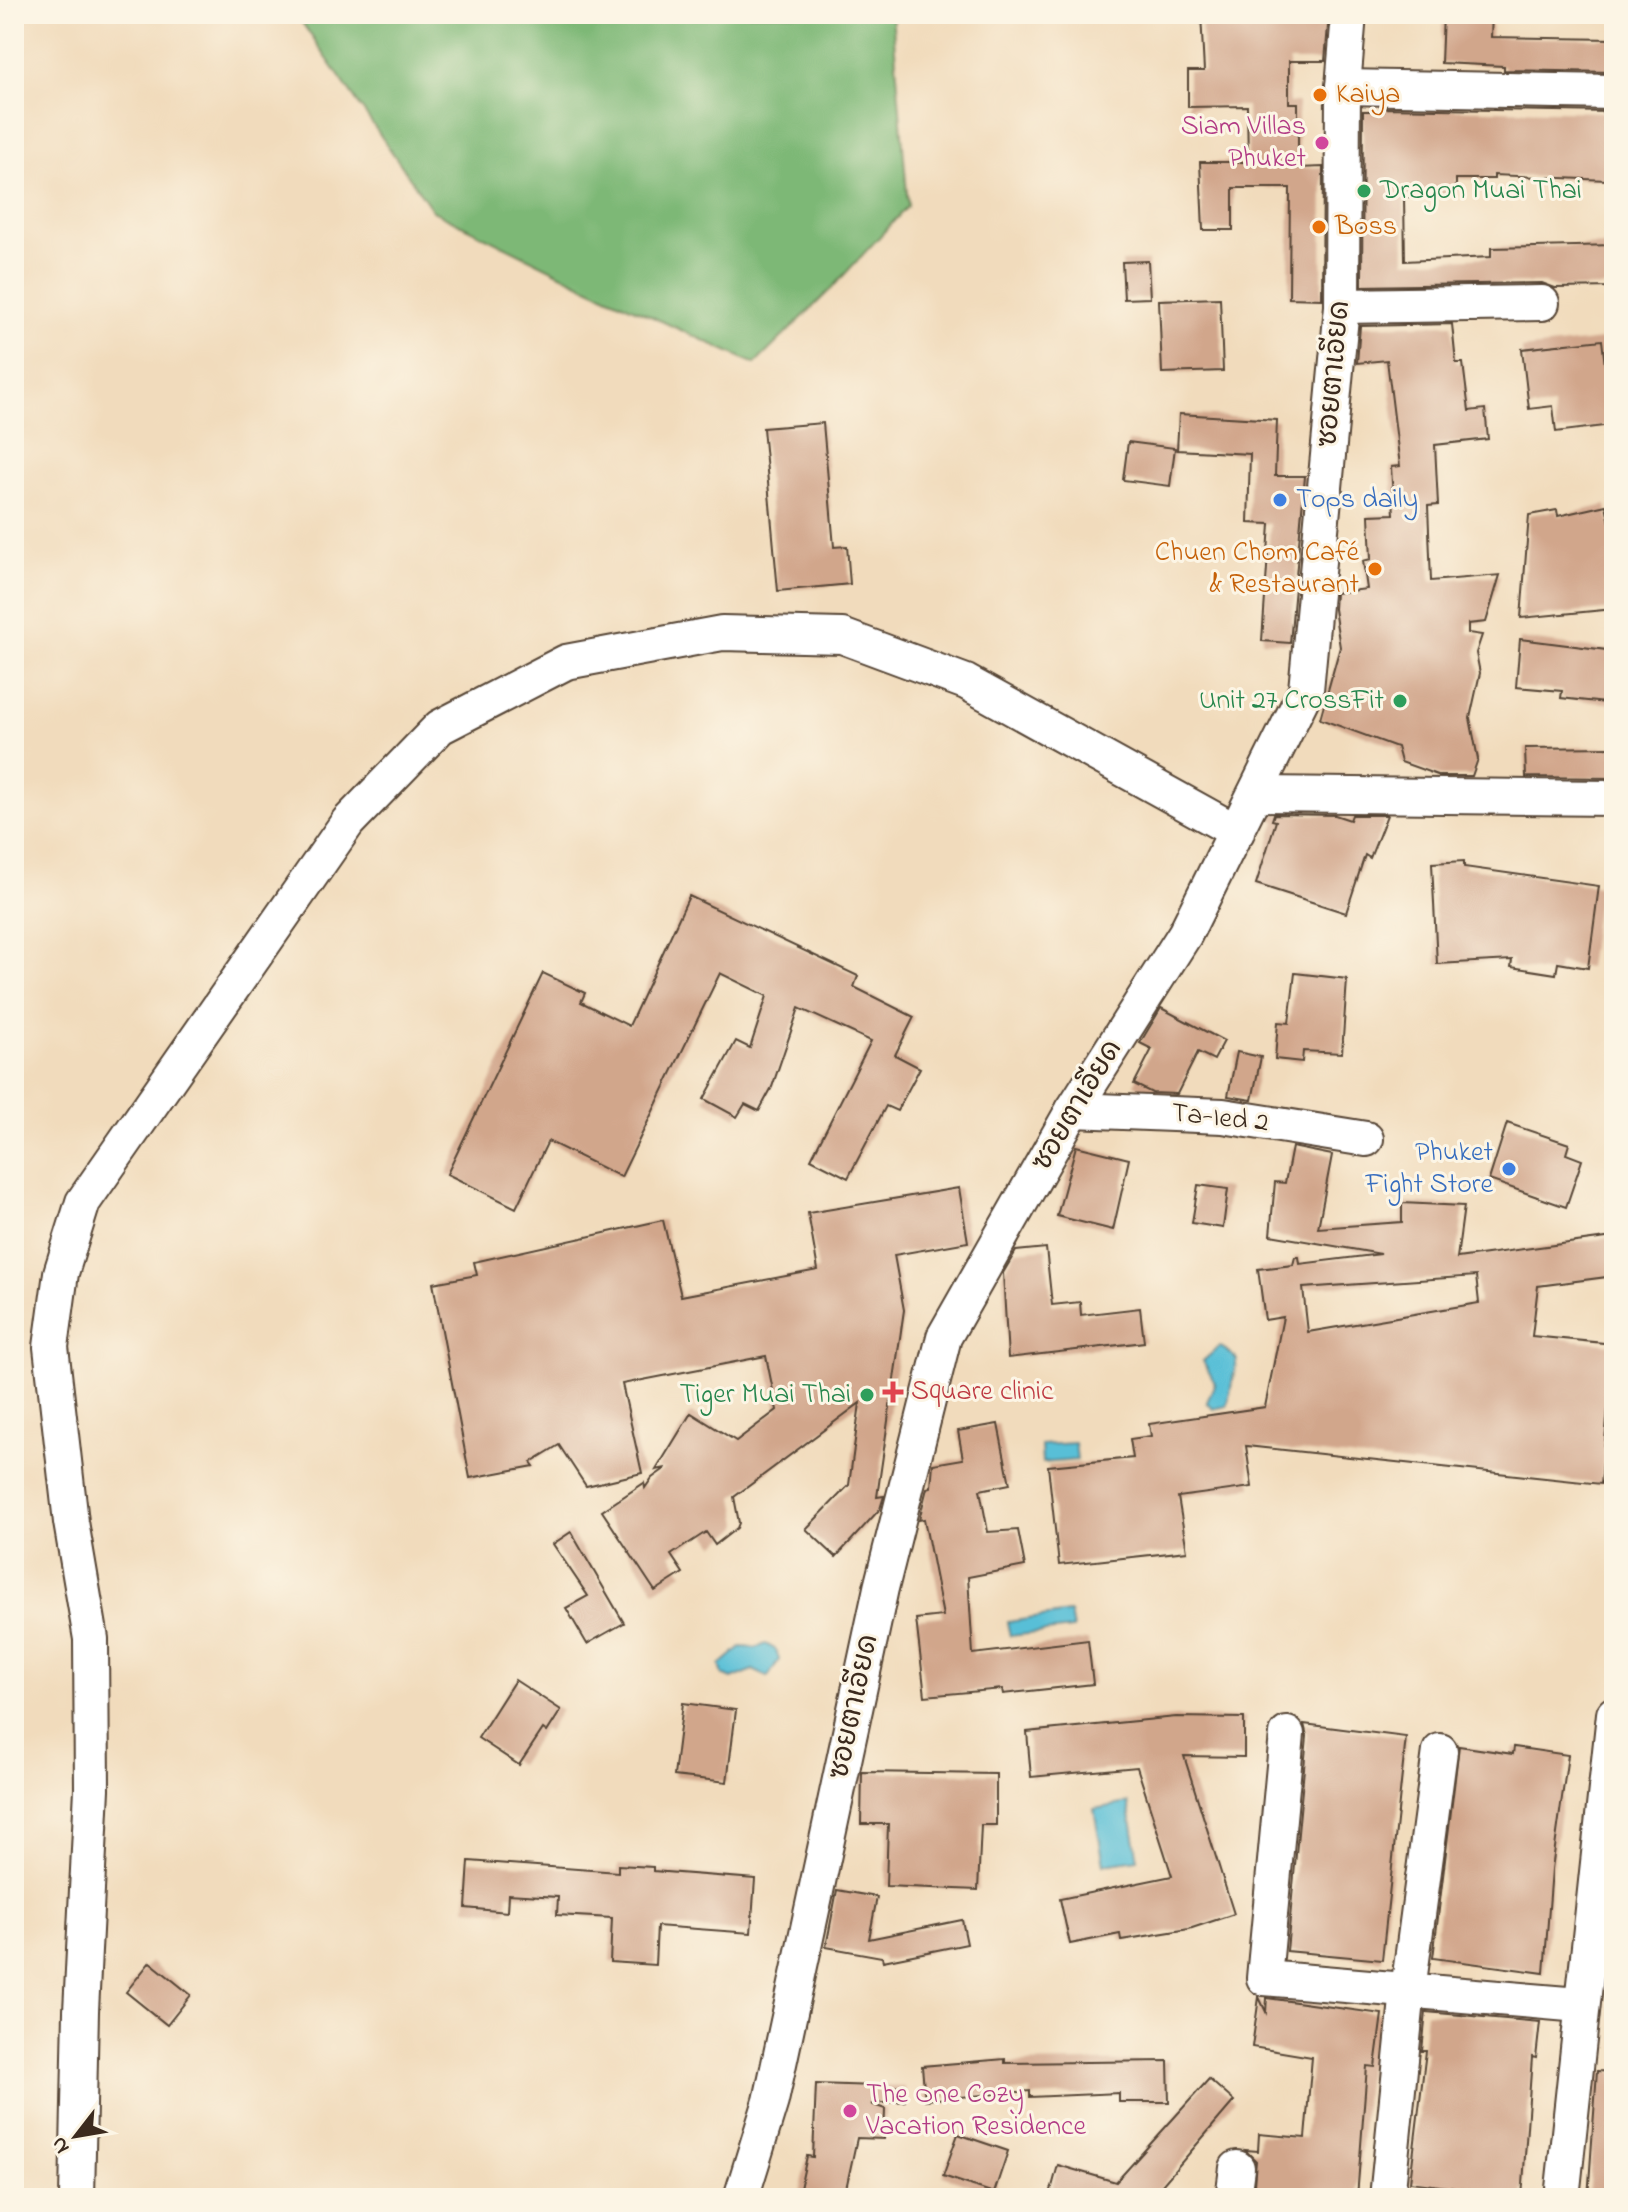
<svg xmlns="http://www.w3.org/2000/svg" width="1628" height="2212" viewBox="0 0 1628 2212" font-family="'Indie Flower','Playpen Sans Thai',sans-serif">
<rect width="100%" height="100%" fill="#fcf5e5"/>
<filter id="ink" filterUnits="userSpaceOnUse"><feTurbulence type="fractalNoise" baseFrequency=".0125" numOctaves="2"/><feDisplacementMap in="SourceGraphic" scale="16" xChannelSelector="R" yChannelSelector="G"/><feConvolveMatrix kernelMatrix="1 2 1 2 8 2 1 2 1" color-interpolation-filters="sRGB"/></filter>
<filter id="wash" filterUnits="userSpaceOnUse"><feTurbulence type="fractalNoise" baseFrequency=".006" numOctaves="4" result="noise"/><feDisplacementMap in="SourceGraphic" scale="32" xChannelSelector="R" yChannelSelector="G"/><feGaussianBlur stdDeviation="1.8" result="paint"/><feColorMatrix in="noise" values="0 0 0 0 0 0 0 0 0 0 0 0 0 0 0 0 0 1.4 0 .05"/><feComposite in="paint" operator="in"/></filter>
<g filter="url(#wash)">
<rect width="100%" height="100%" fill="#f1dbbc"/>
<!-- forest -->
<polygon fill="#7db876" stroke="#5c714a" stroke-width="2" points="296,14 892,14 908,206 829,291 755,364 585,286 433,211"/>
<!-- water -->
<g fill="#59bfd7" stroke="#4a747a" stroke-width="2">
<polygon points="1220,1346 1237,1359 1227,1406 1213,1409 1207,1402 1215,1383 1203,1361"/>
<polygon points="1075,1443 1077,1460 1042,1463 1041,1445"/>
<polygon points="1070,1613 1073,1629 1010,1636 1007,1622"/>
<polygon points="766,1644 776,1650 779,1660 768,1677 753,1670 732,1679 723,1675 720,1665 741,1647 756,1648"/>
<polygon points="1128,1803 1138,1859 1104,1864 1094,1809"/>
</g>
<g id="blocks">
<!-- building -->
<g fill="#d1a68b" fill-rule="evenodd">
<polygon points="1201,14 1329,14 1325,61 1289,61 1289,103 1298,103 1298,168 1323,167 1322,299 1289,298 1290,188 1233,188 1233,230 1203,230 1200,162 1248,162 1247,106 1188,107 1188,71 1204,71"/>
<polygon points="1443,14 1492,14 1491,37 1614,39 1614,72 1504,70 1504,66 1441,63"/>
<polygon points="1384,108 1610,112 1607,180 1494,175 1494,179 1456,179 1456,197 1404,197 1405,261 1491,257 1491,248 1614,245 1614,287 1555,288 1542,283 1362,286 1363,111 1384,111"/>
<polygon points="1148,261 1150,298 1124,299 1122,262"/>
<polygon points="1220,298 1223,371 1162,373 1159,300"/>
<polygon points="1452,324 1456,363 1463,363 1469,411 1485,409 1488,439 1435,445 1438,505 1428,506 1431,581 1500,575 1486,622 1468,624 1468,633 1482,635 1476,653 1480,673 1470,718 1478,759 1472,776 1440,776 1401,762 1397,747 1320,719 1340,647 1334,609 1335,593 1367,589 1363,561 1371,559 1369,515 1394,514 1391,467 1400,466 1387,360 1357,363 1360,326"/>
<polygon points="1602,340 1612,425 1556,432 1553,406 1529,409 1522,349"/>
<polygon points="1179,414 1277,420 1275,476 1305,476 1290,643 1262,641 1270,524 1248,523 1250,454 1177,450"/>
<polygon points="823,423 834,547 847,546 850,584 778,591 763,428"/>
<polygon points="1128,442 1175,448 1170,486 1123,480"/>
<polygon points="1606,505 1614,541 1614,609 1521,618 1529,515 1557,510 1558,516"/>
<polygon points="1520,639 1614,651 1614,704 1561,698 1562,691 1516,687"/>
<polygon points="1614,747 1614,778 1526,777 1525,748"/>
<polygon points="1274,814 1335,815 1350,820 1352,815 1387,815 1370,858 1365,855 1346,913 1256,884 1276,821 1272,820"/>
<polygon points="1464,861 1464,867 1599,886 1588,968 1558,963 1556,974 1511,967 1512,960 1437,964 1432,863"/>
<polygon points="689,896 858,976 854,987 914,1017 895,1055 920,1068 897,1111 886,1106 848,1178 811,1159 871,1041 799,1008 772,1087 759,1111 745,1104 737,1117 704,1099 736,1041 750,1048 767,996 720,973 621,1177 548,1141 516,1208 447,1174 543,973 585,993 581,1002 629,1026"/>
<polygon points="1295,973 1347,979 1342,1053 1303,1051 1302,1062 1275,1059 1278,1022 1289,1023"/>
<polygon points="1161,1008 1224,1041 1214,1060 1198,1052 1177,1094 1152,1093 1134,1084 1152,1049 1140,1043"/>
<polygon points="1237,1052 1261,1057 1252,1100 1228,1096"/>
<polygon points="1507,1123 1569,1144 1566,1154 1582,1160 1566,1207 1489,1180"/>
<polygon points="1076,1146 1129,1159 1113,1230 1057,1216"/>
<path d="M1292,1147L1332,1155L1318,1228L1402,1222V1203L1464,1206L1457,1258L1614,1237V1276L1538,1286L1532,1336L1614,1344L1601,1484L1246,1446L1252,1487L1178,1497L1187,1551L1059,1565L1048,1466L1133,1458L1130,1439L1151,1436L1149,1424L1265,1407L1283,1317L1265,1320L1258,1269L1293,1265L1295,1257H1299L1300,1264L1381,1254L1270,1235L1275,1182L1285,1183ZM1476,1276L1479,1303L1308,1332L1303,1288Z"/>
<polygon points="1198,1185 1228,1189 1223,1228 1192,1223"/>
<polygon points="959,1188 968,1242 894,1255 904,1310 877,1497 884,1496 880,1509 836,1557 806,1529 849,1485 860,1403 734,1497 739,1523 737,1528 715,1545 706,1532 671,1555 683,1573 655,1591 602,1511 644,1483 645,1488 652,1478 666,1468 656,1470 691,1413 736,1441 777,1410 766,1356 622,1384 642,1473 586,1486 559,1445 531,1462 534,1466 470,1478 433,1283 477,1275 474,1262 663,1220 681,1296 818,1270 808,1213"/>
<polygon points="1046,1248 1052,1305 1080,1302 1081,1315 1140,1308 1144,1342 1008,1358 1003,1273 1016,1251"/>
<polygon points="998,1424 1010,1484 980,1490 988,1532 1018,1530 1025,1566 968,1577 973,1654 1088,1640 1093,1684 1003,1694 1002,1689 925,1696 916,1619 943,1616 924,1519 919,1520 927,1488 931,1487 933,1464 963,1459 958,1431"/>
<polygon points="571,1532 624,1623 587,1644 566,1608 588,1596 553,1544"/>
<polygon points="515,1680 561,1710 547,1732 543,1729 519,1765 478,1738"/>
<polygon points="683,1703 736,1710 727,1782 674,1776"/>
<polygon points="1176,1717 1244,1718 1244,1757 1184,1756 1234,1914 1189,1929 1121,1940 1120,1934 1070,1944 1060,1899 1172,1876 1137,1767 1031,1777 1027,1732"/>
<polygon points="1304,1724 1406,1737 1382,1960 1287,1951 1307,1736"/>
<polygon points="1459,1746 1513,1754 1514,1747 1568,1755 1552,1869 1544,1973 1433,1958"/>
<polygon points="862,1772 996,1774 996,1825 981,1825 978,1890 886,1886 888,1824 861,1824"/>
<polygon points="469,1861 618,1872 618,1865 653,1867 653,1871 755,1879 751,1933 657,1926 655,1965 610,1962 612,1918 557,1915 558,1897 508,1894 507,1912 466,1908"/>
<polygon points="837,1890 877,1897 869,1939 962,1920 967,1944 883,1961 882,1957 826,1947"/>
<polygon points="150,1962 191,1995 167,2025 126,1992"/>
<polygon points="1259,1997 1266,2012 1267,1998 1382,2014 1375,2067 1367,2066 1357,2198 1253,2198 1256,2161 1245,2150 1258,2151 1259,2134 1305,2138 1312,2057 1252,2047"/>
<polygon points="1426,2012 1540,2022 1536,2058 1532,2057 1522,2198 1469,2198 1470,2190 1410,2182 1426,2051 1422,2051"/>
<polygon points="1005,2059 1005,2063 1168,2061 1169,2102 1119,2102 1119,2093 1030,2097 1030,2091 925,2100 922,2066"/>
<polygon points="1597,2071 1614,2072 1614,2198 1588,2198"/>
<polygon points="1209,2079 1234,2101 1151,2198 1049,2198 1058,2165 1116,2182"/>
<polygon points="816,2084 905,2087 905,2101 871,2104 885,2109 884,2139 857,2138 844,2198 798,2198 807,2156 813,2157"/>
<polygon points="958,2134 1008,2151 994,2193 943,2176"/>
</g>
</g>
</g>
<g filter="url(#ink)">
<use href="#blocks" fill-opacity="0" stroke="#564536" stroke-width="2"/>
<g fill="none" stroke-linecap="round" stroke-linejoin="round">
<defs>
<g id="minor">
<polyline points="1343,87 1614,92"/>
<polyline points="1342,306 1542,303"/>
<polyline points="1255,794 1614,798"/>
<polyline points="1073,1110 1223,1116 1366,1139"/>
<polyline points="1287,1734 1264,1978 1580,2005"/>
<polyline points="77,2198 81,2011 92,1789 91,1639 71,1522 51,1347 61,1273 83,1202 348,822 440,727 566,662 722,633 842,636 966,682 1237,832"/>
<polyline points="741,2198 771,2101 881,1588 944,1337 1073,1110 1185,934 1306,690 1342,306 1343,87 1349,14"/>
<polyline points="1233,2198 1237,2168"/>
<polyline points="1387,2198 1408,1990 1440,1751"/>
<polyline points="1562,2198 1614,1714"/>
</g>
</defs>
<!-- minor casing -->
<use href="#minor" stroke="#564536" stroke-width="38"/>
<!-- minor -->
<use href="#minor" stroke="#fff" stroke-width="34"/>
</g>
</g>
<!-- markers -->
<g fill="#e8710a" stroke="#fcf5e5" stroke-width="3">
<circle cx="1320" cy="95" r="8"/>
<circle cx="1319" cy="227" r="8"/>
<circle cx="1375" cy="569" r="8"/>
</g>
<g fill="#d1479c" stroke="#fcf5e5" stroke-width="3">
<circle cx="1322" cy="143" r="8"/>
<circle cx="850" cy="2111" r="8"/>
</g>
<g fill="#2e9e5b" stroke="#fcf5e5" stroke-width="3">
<circle cx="1364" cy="191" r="8"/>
<circle cx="1400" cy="701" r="8"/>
<circle cx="867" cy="1395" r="8"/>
</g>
<g fill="#3f7fe0" stroke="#fcf5e5" stroke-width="3">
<circle cx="1280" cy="500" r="8"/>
<circle cx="1509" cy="1169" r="8"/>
</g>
<path fill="#e0444e" stroke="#fcf5e5" stroke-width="3" d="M889 1380h8v8h8v8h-8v8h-8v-8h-8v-8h8z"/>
<g text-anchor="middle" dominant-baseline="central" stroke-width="6" stroke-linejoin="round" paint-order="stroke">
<!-- food labels -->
<g font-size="28" fill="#c56008" stroke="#fcf5e5" text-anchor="start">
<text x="1336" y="95">Kaiya</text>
<text x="1335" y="227">Boss</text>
<text x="1359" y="553" text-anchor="end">Chuen Chom Café<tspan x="1359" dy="32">&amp; Restaurant</tspan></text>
</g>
<!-- hotel labels -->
<g font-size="28" fill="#b23c85" stroke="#fcf5e5" text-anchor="end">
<text x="1306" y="127">Siam Villas<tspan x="1306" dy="32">Phuket</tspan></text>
<text x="866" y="2095" text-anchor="start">The One Cozy<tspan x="866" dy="32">Vacation Residence</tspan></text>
</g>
<!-- leisure labels -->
<g font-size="28" fill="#27864d" stroke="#fcf5e5" text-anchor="end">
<text x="1380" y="191" text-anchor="start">Dragon Muai Thai</text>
<text x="1384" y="701">Unit 27 CrossFit</text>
<text x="851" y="1395">Tiger Muai Thai</text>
</g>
<!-- street labels -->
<g font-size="28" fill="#3b2a1e" stroke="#fcf5e5">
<text transform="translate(1335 374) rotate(-85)">ซอยตาเอียด</text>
<text transform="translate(1078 1106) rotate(-59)">ซอยตาเอียด</text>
<text transform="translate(1220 1119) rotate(6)">Ta-Ied 2</text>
<text transform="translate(855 1707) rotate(-78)">ซอยตาเอียด</text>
</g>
<!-- shop labels -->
<g font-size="28" fill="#366cbe" stroke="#fcf5e5" text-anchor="start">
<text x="1296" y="500">Tops daily</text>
<text x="1493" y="1153" text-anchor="end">Phuket<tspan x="1493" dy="32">Fight Store</tspan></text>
</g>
<!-- health labels -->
<g font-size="28" fill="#be3a42" stroke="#fcf5e5" text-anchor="start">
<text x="911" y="1392">Square clinic</text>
</g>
</g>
<!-- margin -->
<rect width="1628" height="2212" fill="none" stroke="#fcf5e5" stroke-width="48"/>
<!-- north arrow -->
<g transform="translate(76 2136) rotate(239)" stroke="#fcf5e5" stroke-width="6" paint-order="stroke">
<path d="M0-6L14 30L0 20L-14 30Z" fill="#3b2a1e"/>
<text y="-12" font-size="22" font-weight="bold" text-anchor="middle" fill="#3b2a1e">N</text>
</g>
</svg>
